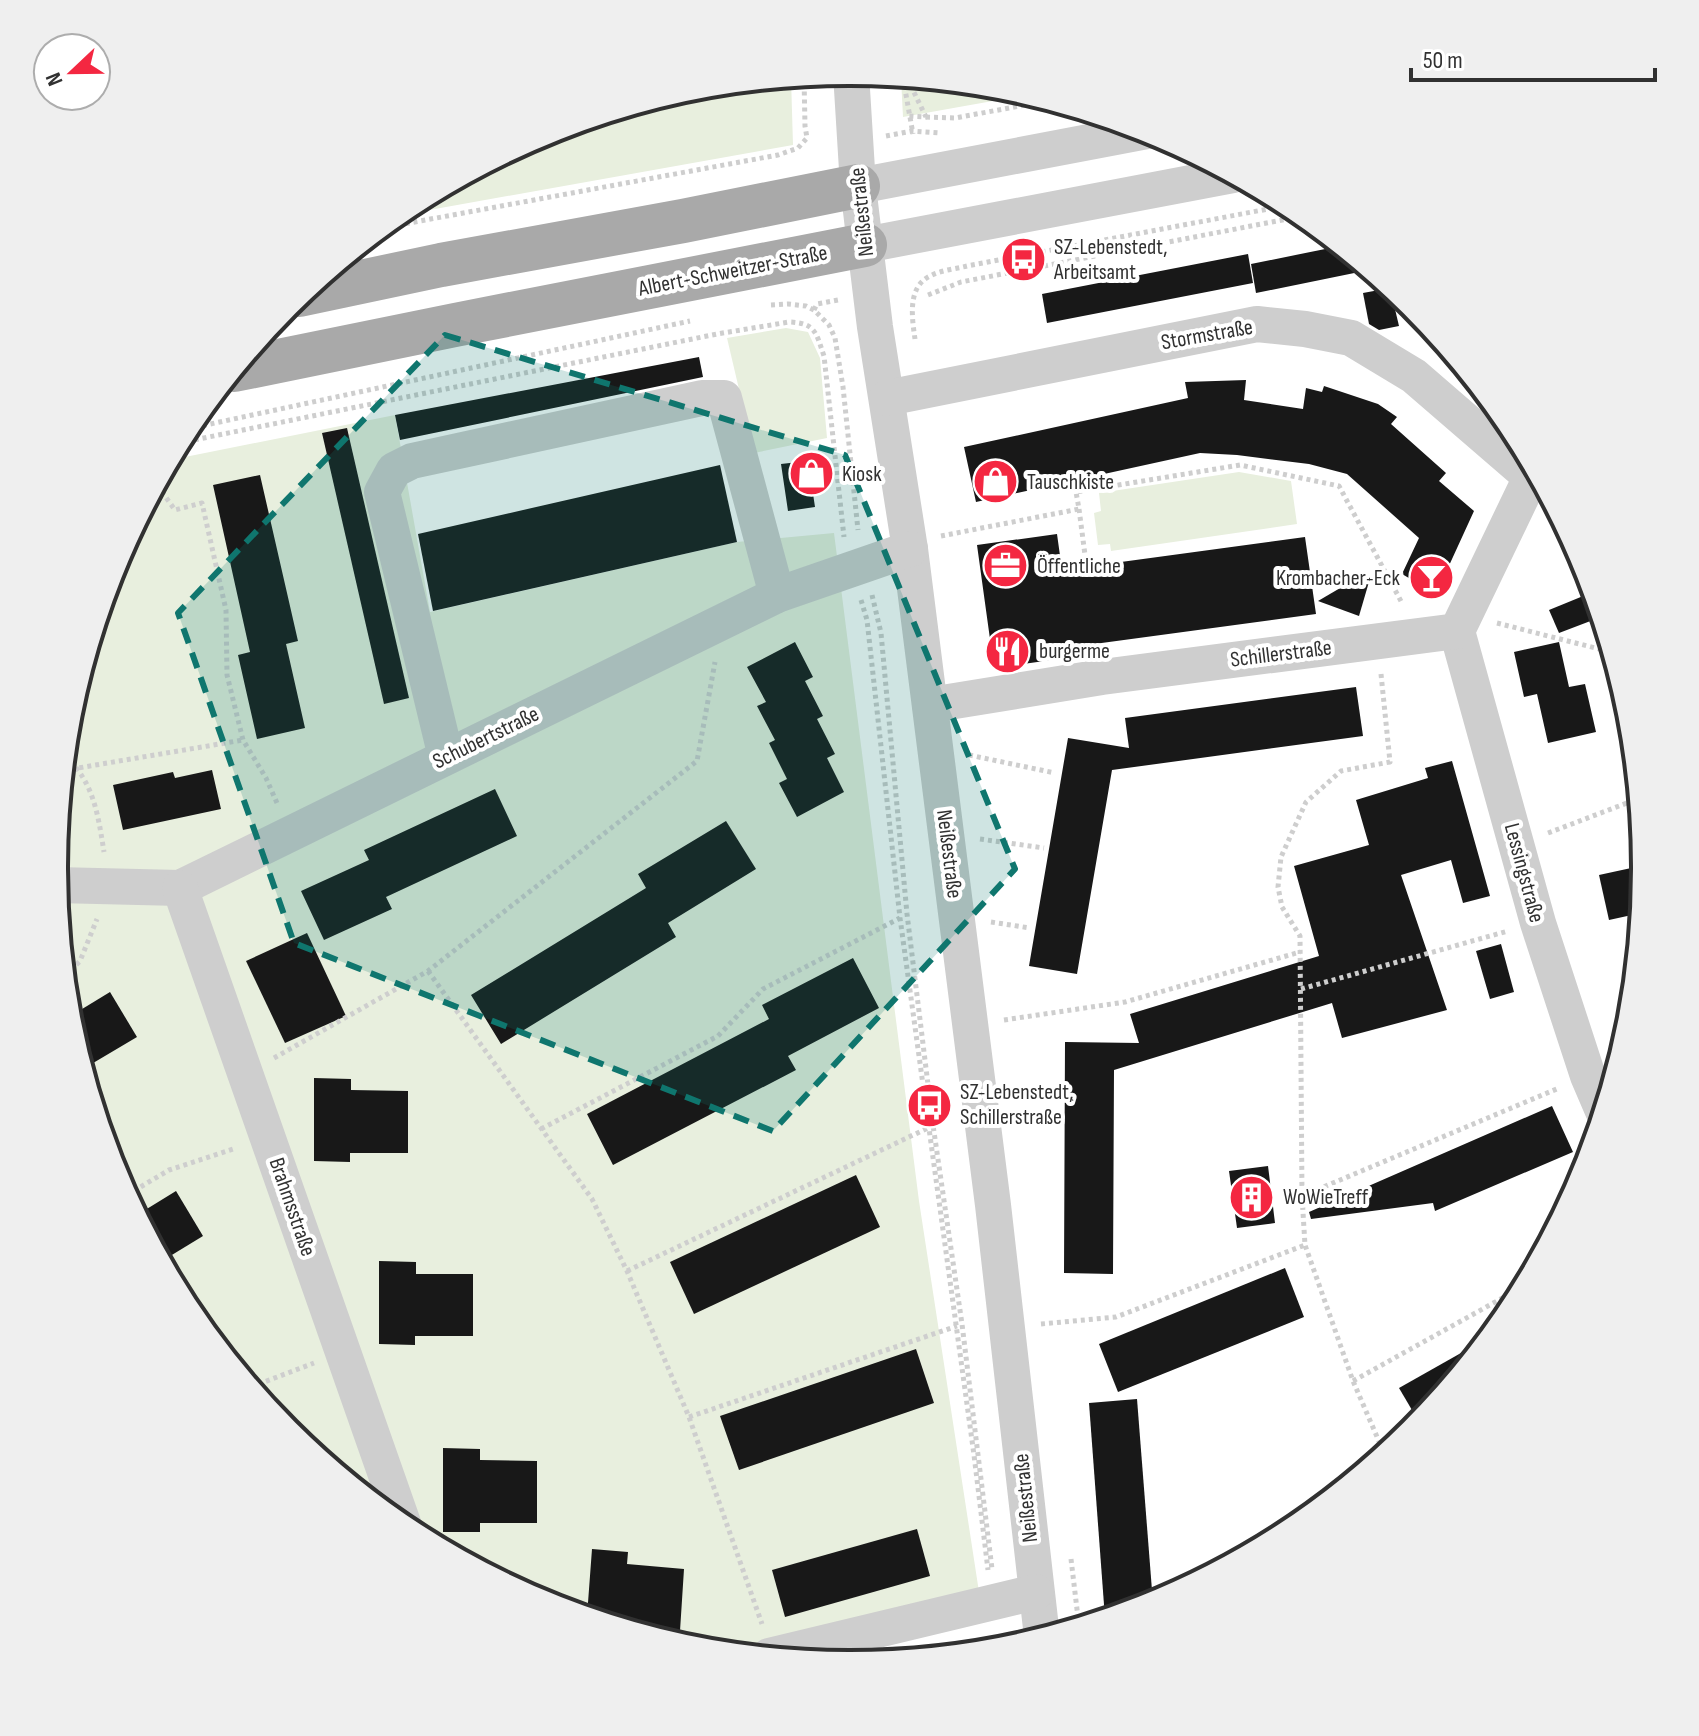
<svg xmlns="http://www.w3.org/2000/svg" width="1699" height="1736" viewBox="0 0 1699 1736" font-family="'Sofia Sans Condensed',sans-serif">
<rect width="100%" height="100%" fill="#fff"/>
<!-- green -->
<g fill="#e8efde">
<polygon points="791,78 793,145 396,216 408,206 546,133 695,88"/>
<polygon points="901,78 1005,88 1027,95 903,117"/>
<polygon points="786,328 808,332 820,358 827,438 754,453 727,338"/>
<polygon points="395,415 430,612 737,542 834,533 919,1201 981,1605 769,1656 694,1648 545,1603 407,1529 287,1430 188,1310 114,1172 69,1023 54,868 69,712 115,563 170,460"/>
<polygon points="1239,472 1291,481 1297,524 1111,551 1110,544 1098,545 1094,513 1101,511 1099,493"/>
</g>
<!-- building -->
<g fill="#181818">
<polygon points="1340,246 1369,270 1256,293 1251,264"/>
<polygon points="1248,254 1253,283 1047,323 1042,294"/>
<polygon points="1390,288 1399,326 1379,330 1369,324 1363,293"/>
<polygon points="699,357 703,377 400,440 395,415"/>
<polygon points="1246,380 1244,400 1303,409 1306,388 1322,392 1324,386 1378,404 1397,417 1391,424 1446,473 1439,481 1474,511 1436,594 1402,574 1419,538 1347,474 1309,464 1237,455 1200,453 976,502 964,447 1188,398 1185,382"/>
<polygon points="347,428 409,698 384,704 322,433"/>
<polygon points="816,460 819,486 812,487 815,507 788,511 781,464"/>
<polygon points="720,465 737,542 433,611 418,534"/>
<polygon points="260,475 298,641 286,644 305,728 257,739 238,655 250,652 213,485"/>
<polygon points="1057,534 1062,570 1305,537 1316,614 1072,647 1073,657 994,668 977,545"/>
<polygon points="1371,575 1359,616 1318,601 1347,584"/>
<polygon points="1593,592 1601,617 1559,633 1549,610"/>
<polygon points="795,642 813,677 805,681 823,716 817,719 835,754 827,758 844,792 797,817 779,783 787,779 769,743 775,740 757,706 766,702 747,667"/>
<polygon points="1559,642 1569,687 1585,684 1596,732 1548,743 1537,694 1524,697 1514,652"/>
<polygon points="1356,687 1363,736 1112,770 1077,974 1029,966 1068,738 1129,748 1125,718"/>
<polygon points="1452,761 1490,896 1463,903 1451,860 1401,875 1447,1010 1342,1038 1332,1003 1114,1070 1113,1274 1064,1273 1065,1042 1139,1043 1130,1014 1319,956 1294,866 1369,845 1356,800 1428,778 1425,768"/>
<polygon points="212,770 221,809 123,830 113,785 173,772 175,778"/>
<polygon points="495,789 517,836 386,897 392,909 324,940 301,891 369,860 364,850"/>
<polygon points="726,821 756,869 668,923 676,937 501,1044 471,995 646,888 638,874"/>
<polygon points="1645,865 1641,913 1609,920 1599,875"/>
<polygon points="307,933 346,1016 285,1043 246,961"/>
<polygon points="1501,944 1514,992 1490,999 1476,951"/>
<polygon points="853,958 879,1008 788,1056 796,1070 613,1165 587,1114 769,1019 762,1005"/>
<polygon points="110,992 137,1037 83,1069 69,1017"/>
<polygon points="314,1078 351,1079 351,1090 408,1091 408,1153 350,1153 350,1162 314,1161"/>
<polygon points="1552,1106 1573,1152 1435,1211 1433,1203 1311,1219 1309,1212"/>
<polygon points="1268,1166 1275,1223 1237,1228 1229,1171"/>
<polygon points="856,1175 880,1227 694,1314 670,1262"/>
<polygon points="176,1191 203,1236 162,1261 137,1215"/>
<polygon points="379,1261 416,1262 416,1274 473,1274 473,1336 415,1336 415,1345 379,1344"/>
<polygon points="1285,1268 1304,1317 1118,1392 1099,1344"/>
<polygon points="1484,1340 1485,1341 1419,1422 1399,1388"/>
<polygon points="916,1349 934,1403 739,1470 720,1416"/>
<polygon points="1137,1399 1153,1603 1105,1618 1089,1403"/>
<polygon points="443,1448 480,1449 480,1460 537,1461 537,1523 480,1523 480,1532 443,1532"/>
<polygon points="917,1529 930,1576 785,1617 772,1570"/>
<polygon points="592,1549 628,1552 627,1564 684,1569 680,1631 623,1627 587,1616"/>
</g>
<g fill="none" stroke-linecap="round" stroke-linejoin="round">
<!-- path -->
<g stroke="#cecece" stroke-width="5" stroke-dasharray="4 4" stroke-linecap="butt">
<polyline points="903,78 913,134"/>
<polyline points="907,78 926,117 908,116"/>
<polyline points="926,117 955,118 1047,101"/>
<polyline points="886,136 912,131 940,133"/>
<polyline points="382,228 778,155 798,148 807,138 805,126 804,77"/>
<polyline points="928,295 961,282 1303,216"/>
<polyline points="771,305 788,304 806,306 814,310 829,325 835,338 843,387 858,530"/>
<polyline points="814,310 817,304 838,300"/>
<path d="M915,339C912,318 907,287 930,276C941,270 955,269 967,266L1289,205"/>
<polyline points="187,429 690,321"/>
<path d="M179,443L717,334L789,322C816,323 816,333 824,356L844,537"/>
<polyline points="157,485 175,510 202,503 226,610 227,675 243,740 266,778 277,803"/>
<polyline points="1079,509 1085,555"/>
<polyline points="941,536 1079,509 1076,492 1240,465 1339,486 1402,603"/>
<polyline points="872,595 881,633 907,914 933,1125 962,1324 992,1569"/>
<polyline points="861,600 867,620 900,918 974,1455 988,1570"/>
<polyline points="1497,623 1611,652"/>
<polyline points="1381,674 1390,762 1341,771 1306,802 1281,857 1278,887 1282,907 1300,936 1302,1196 1305,1245 1353,1381 1384,1453"/>
<polyline points="969,755 1055,773"/>
<path d="M65,756C94,782 98,815 104,852"/>
<polyline points="64,764 78,768 243,740"/>
<polyline points="1548,833 1627,803 1638,796"/>
<polyline points="980,839 1044,848"/>
<polyline points="991,922 1030,928"/>
<polyline points="428,971 592,1199 627,1271 689,1417 762,1624"/>
<polyline points="65,976 80,961 97,919"/>
<polyline points="1301,989 1508,931"/>
<polyline points="1004,1020 1125,1002 1300,952"/>
<polyline points="274,1058 428,971 697,761 715,662"/>
<polyline points="541,1129 718,1036 763,989 900,918"/>
<polyline points="127,1195 169,1170 236,1148"/>
<polyline points="1302,1196 1559,1088"/>
<polyline points="627,1271 930,1127"/>
<polyline points="1041,1324 1116,1317 1305,1245"/>
<polyline points="1353,1381 1524,1286"/>
<polyline points="251,1387 314,1363"/>
<polyline points="689,1417 957,1326"/>
<polyline points="1071,1559 1079,1626"/>
<polyline points="996,1635 998,1649"/>
<polyline points="1001,1635 1003,1648"/>
</g>
<!-- minor -->
<g stroke="#cecece" stroke-width="36">
<polyline points="851,73 858,186 865,245 875,327 910,549 993,1205 1042,1637"/>
<polyline points="858,186 1147,131"/>
<polyline points="865,245 1233,175"/>
<polyline points="887,398 1257,324 1305,329 1351,338 1414,376 1531,477"/>
<polyline points="1457,631 1538,923 1588,1076 1603,1111"/>
<polyline points="930,705 1102,677 1457,631 1531,477 1538,476"/>
<polyline points="446,757 382,492 394,470 412,461 702,398 724,398 777,595"/>
<polyline points="56,885 180,888 777,595 910,549"/>
<polyline points="180,888 404,1526"/>
<polyline points="769,1656 1036,1592"/>
</g>
<!-- major -->
<g stroke="#a9a9a9" stroke-width="44">
<polyline points="299,295 441,265 683,221 858,186"/>
<polyline points="234,370 455,325 865,245"/>
</g>
</g>
<!-- marked area -->
<path fill="#0f766e" fill-opacity="0.2" stroke="#0f766e" stroke-width="6" stroke-dasharray="16 10" stroke-linejoin="round" d="M445,335L845,455L1015,869L773,1131L294,943L178,613Z"/>
<!-- icons -->
<defs>
<symbol id="bus-disc" viewBox="-11 -11 22 22"><circle r="9.5" fill="#f42741" stroke="#fff"/><path d="M-5-6H5V4H4V6H2V4H-2V6H-4V4H-5ZM-3.5-4V0h7V-4ZM-3.5 1.2v1.5H-2V1.2ZM2 1.2v1.5H3.5V1.2Z" fill="#fff"/></symbol>
<symbol id="shop-disc" viewBox="-11 -11 22 22"><circle r="9.5" fill="#f42741" stroke="#fff"/><path d="M-5-2.5h2.3a2.7 3.5 0 0 1 5.4 0H5L5.5 6h-11ZM-1.5-2.5h3a1.5 2.3 0 0 0-3 0Z" fill="#fff"/></symbol>
<symbol id="office-disc" viewBox="-11 -11 22 22"><circle r="9.5" fill="#f42741" stroke="#fff"/><path d="M-6-3h4V-5.5h4V-3h4V5H-6ZM-1-4.5V-3h2v-1.5ZM-6 0V1H6V0Z" fill="#fff"/></symbol>
<symbol id="bar-disc" viewBox="-11 -11 22 22"><circle r="9.5" fill="#f42741" stroke="#fff"/><path d="M-6-5H6L.8 .8V4.5H3.5V6h-7V4.5H-.8V.8Z" fill="#fff"/></symbol>
<symbol id="restaurant-disc" viewBox="-11 -11 22 22"><circle r="9.5" fill="#f42741" stroke="#fff"/><path d="M-5-6h1v4h1v-4h1v4h1v-4h1v5L-1.5 .5V6h-2V.5L-5-1ZM5-6V6H3V1.5H1.5Q1.5-4 5-6Z" fill="#fff"/></symbol>
<symbol id="building-disc" viewBox="-11 -11 22 22"><circle r="9.5" fill="#f42741" stroke="#fff"/><path d="M-4-6H4V6H1V3H-1V6H-4ZM-2.5-4.3h1.7v1.8h-1.7ZM.8-4.3h1.7v1.8H.8ZM-2.5-1h1.7V.8h-1.7ZM.8-1h1.7V.8H.8Z" fill="#fff"/></symbol>
</defs>
<g fill-rule="evenodd">
<use href="#bus-disc" x="998" y="234" width="51" height="51"/>
<use href="#shop-disc" x="786" y="448" width="51" height="51"/>
<use href="#shop-disc" x="970" y="456" width="51" height="51"/>
<use href="#office-disc" x="980" y="540" width="51" height="51"/>
<use href="#bar-disc" x="1406" y="552" width="51" height="51"/>
<use href="#restaurant-disc" x="982" y="626" width="51" height="51"/>
<use href="#bus-disc" x="904" y="1080" width="51" height="51"/>
<use href="#building-disc" x="1226" y="1172" width="51" height="51"/>
</g>
<g text-anchor="middle" dominant-baseline="central" stroke-width="8" stroke-linejoin="round" paint-order="stroke">
<!-- street labels -->
<g font-size="22" fill="#313131" stroke="#fff">
<text transform="translate(862 212) rotate(-96)">Neißestraße</text>
<text transform="translate(733 271) rotate(-11)">Albert-Schweitzer-Straße</text>
<text transform="translate(1207 335) rotate(-10)">Stormstraße</text>
<text transform="translate(1281 654) rotate(-7)">Schillerstraße</text>
<text transform="translate(486 738) rotate(-26)">Schubertstraße</text>
<text transform="translate(949 854) rotate(83)">Neißestraße</text>
<text transform="translate(1524 873) rotate(75)">Lessingstraße</text>
<text transform="translate(292 1207) rotate(71)">Brahmsstraße</text>
<text transform="translate(1026 1498) rotate(-96)">Neißestraße</text>
</g>
<!-- poi labels -->
<g font-size="22" fill="#313131" stroke="#fff" text-anchor="start">
<text x="1054" y="247">SZ-Lebenstedt,<tspan x="1054" dy="25">Arbeitsamt</tspan></text>
<text x="842" y="474">Kiosk</text>
<text x="1027" y="482">Tauschkiste</text>
<text x="1037" y="566">Öffentliche</text>
<text x="1400" y="578" text-anchor="end">Krombacher-Eck</text>
<text x="1039" y="651">burgerme</text>
<text x="960" y="1092">SZ-Lebenstedt,<tspan x="960" dy="25">Schillerstraße</tspan></text>
<text x="1283" y="1197">WoWieTreff</text>
</g>
</g>
<!-- crop -->
<path d="M0 0H1699V1736H0ZM849 86H850A781 781 0 0 1 1631 867V869A781 781 0 0 1 850 1650H849A781 781 0 0 1 68 869V867A781 781 0 0 1 849 86Z" fill="#efefef" fill-rule="evenodd"/>
<path fill="none" stroke="#313131" stroke-width="4" d="M849 86H850A781 781 0 0 1 1631 867V869A781 781 0 0 1 850 1650H849A781 781 0 0 1 68 869V867A781 781 0 0 1 849 86Z"/>
<!-- north arrow -->
<g transform="translate(72 72) rotate(248)"><circle r="38" fill="#ffffff" stroke="#adadad" stroke-width="2"/>
<path d="M0-6L14 30L0 20L-14 30Z" fill="#f42741"/>
<text y="-12" font-size="22" font-weight="bold" text-anchor="middle" fill="#313131">N</text>
</g>
<!-- scale -->
<path d="M1411 68v12h244v-12" fill="none" stroke="#313131" stroke-width="4"/>
<text x="1423" y="68" font-size="24" fill="#313131" stroke="#ffffff" stroke-width="6" paint-order="stroke">50 m</text>
</svg>
